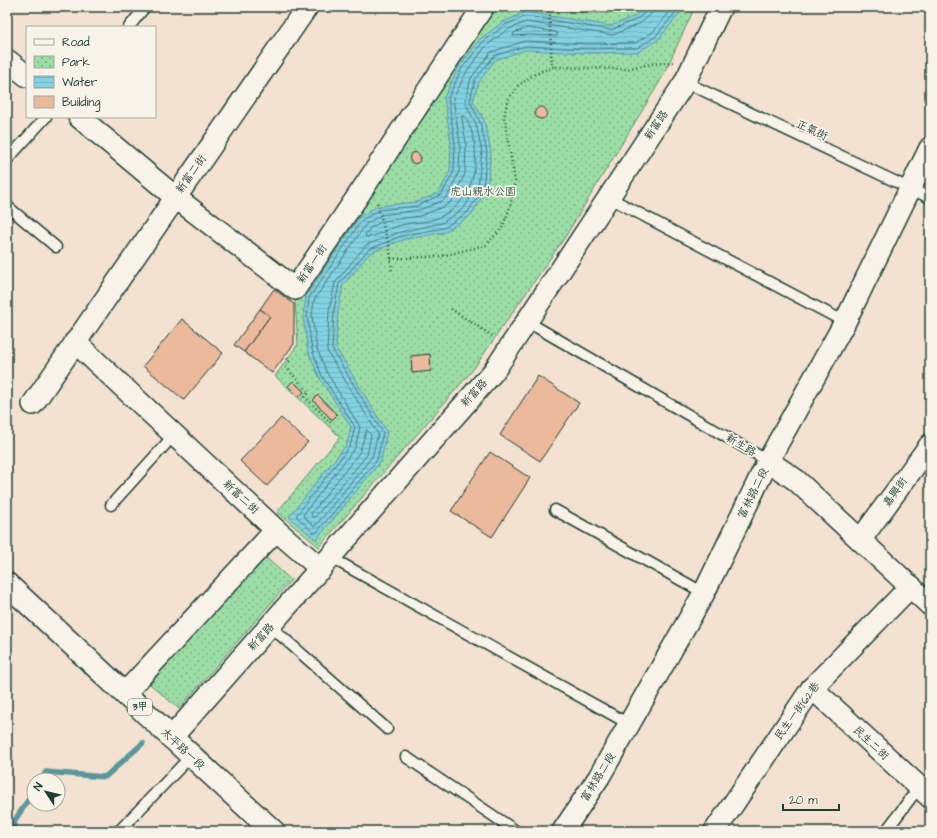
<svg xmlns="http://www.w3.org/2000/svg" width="937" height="838" viewBox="0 0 937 838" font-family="'Architects Daughter','LXGW WenKai TC',sans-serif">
<defs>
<pattern id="park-dots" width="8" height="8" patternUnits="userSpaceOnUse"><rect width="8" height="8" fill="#9cdda7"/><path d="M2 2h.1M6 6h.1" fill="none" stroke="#7fb489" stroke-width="1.8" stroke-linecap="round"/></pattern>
<pattern id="water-rules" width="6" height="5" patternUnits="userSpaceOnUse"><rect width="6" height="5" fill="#84d1e2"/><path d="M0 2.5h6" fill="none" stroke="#72b4c2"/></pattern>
</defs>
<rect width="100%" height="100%" fill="#f3e2d1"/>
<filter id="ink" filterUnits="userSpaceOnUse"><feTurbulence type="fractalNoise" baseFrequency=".025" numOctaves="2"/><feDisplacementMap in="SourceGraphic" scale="8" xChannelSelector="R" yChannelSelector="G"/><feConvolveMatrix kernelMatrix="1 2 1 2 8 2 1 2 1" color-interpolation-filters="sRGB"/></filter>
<g filter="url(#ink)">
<!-- park -->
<g fill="url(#park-dots)" stroke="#5e8d6e">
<polygon points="492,7 695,7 662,78 565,237 472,371 319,547 277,512 340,437 275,376 298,344 295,302"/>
<polygon points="262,554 291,580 179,709 150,684"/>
</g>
<!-- water -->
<polygon fill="url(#water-rules)" stroke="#5c969c" points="646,7 685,7 658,40 638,52 588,53 525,50 495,60 479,82 473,101 484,120 491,152 487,189 471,215 445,232 402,240 370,253 343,285 338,312 336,348 387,432 381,461 316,540 289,517 347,444 351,427 319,377 308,351 303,317 306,296 359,217 378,206 416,202 439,193 450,171 451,144 444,97 459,67 480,39 503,22 526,12 611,26 635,16"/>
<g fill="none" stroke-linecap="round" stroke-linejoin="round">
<!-- shore -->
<g stroke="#47787a" stroke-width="1">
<polyline points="648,7 647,11 637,19 611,30 526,16 505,25 483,42 462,68 448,98 455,143 454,171 442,194 417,206 379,210 362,220 309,298 307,317 312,350 322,376 355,427 350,446 296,516 314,533 317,532 377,460 383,433 332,349 334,311 339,284 368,250 401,236 444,228 468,212 483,188 487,152 480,122 470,101 475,80 494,56 525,46 588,49 637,48 655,37 680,7"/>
<polyline points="653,7 651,14 641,23 613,35 526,22 507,30 486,46 467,71 453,99 460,144 459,172 447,197 442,201 419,210 381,215 366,224 314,300 312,317 317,349 327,373 360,427 355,448 303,515 313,526 316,525 372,457 378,434 327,351 329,311 335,283 366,245 400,232 442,223 464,208 478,186 482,152 476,124 465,102 471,78 491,52 525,41 588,44 635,43 652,33 674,7"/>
<polygon points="528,28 556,32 558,35 556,36 526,35 513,36 514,33"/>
<path d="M462,116H465C484,150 478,200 440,217C427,223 411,222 398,226C388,229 376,237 366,237L365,235L370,228L383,221L420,216L445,206L451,202L465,174L466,143Z"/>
<polygon points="367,430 371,435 367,455 315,517 313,517 311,514 359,453"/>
</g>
<!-- stream -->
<g stroke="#5c969c" stroke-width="5.5">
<polyline points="41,780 46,772 105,777 143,743"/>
<polyline points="14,831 15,820 34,791"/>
</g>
</g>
<!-- building -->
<g fill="#ebb99c" stroke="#1f3d34">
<polygon points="588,7 610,7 608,13"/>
<circle cx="541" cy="113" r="6"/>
<circle cx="415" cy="158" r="5.5"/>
<polygon points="274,289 294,304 294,344 272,373 244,352 270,316 260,309"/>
<polygon points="260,309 270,316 244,352 234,345"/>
<polygon points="182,319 223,353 184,400 143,366"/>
<polygon points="430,354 431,371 412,373 411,356"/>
<polygon points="538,376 579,403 540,461 500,435"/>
<polygon points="293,381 304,392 299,397 288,386"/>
<polygon points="318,395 337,415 332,420 313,400"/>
<polygon points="281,418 308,442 267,486 240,461"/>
<polygon points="490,452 530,478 492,537 451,511"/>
</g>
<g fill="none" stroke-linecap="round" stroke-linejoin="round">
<defs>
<g id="service">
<polyline points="927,7 930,8"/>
<polyline points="129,27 145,7"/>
<polyline points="685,82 930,198"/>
<polyline points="7,160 46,117"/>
<polyline points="608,197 845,322"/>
<polyline points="7,206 56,247"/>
<polyline points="526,321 768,461"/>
<polyline points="111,505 174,435"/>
<polyline points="555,510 704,593"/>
<polyline points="330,557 629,724"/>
<polyline points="270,626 387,729"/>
<polyline points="406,757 516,831"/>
<polyline points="119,831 191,756"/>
<polyline points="886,831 919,787"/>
</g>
<g id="minor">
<polyline points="7,60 27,76"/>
<polyline points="79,117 175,197 295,289 364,187 483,7"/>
<polyline points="75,342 276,530 321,569"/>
<polyline points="33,404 307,7"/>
<polyline points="768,461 796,480 930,605"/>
<polyline points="861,539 930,445"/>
<polyline points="812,688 930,797"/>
<polyline points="126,692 276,530"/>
<polyline points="171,738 494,371 685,82 721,7"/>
<polyline points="563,831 599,777 704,593 768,461 845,322 930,148"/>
<polyline points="715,831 812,688 911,586"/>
</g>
<path id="primary" d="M7,584C96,666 183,749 273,831"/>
</defs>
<!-- service casing -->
<use href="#service" stroke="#1f3d34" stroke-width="13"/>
<!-- minor casing -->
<use href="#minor" stroke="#1f3d34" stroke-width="24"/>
<!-- primary casing -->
<use href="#primary" stroke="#1f3d34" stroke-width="25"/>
<!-- path -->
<g stroke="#1f3d34" stroke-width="2.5" stroke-dasharray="1 3" stroke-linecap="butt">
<polyline points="549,7 552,67"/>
<polyline points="377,203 390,250 392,273"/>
<polyline points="391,259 442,256 486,245 502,228 510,207 515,181 504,116 508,100 518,86 533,75 552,67 625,69 651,64 674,62"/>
<polyline points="451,309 494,337"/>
<polyline points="285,355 290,360 285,366 309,393 305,397 332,424"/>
</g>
<!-- service -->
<use href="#service" stroke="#f7f3e8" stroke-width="10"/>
<!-- minor -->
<use href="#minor" stroke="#f7f3e8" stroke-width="21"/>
<!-- primary -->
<use href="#primary" stroke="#f7f3e8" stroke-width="22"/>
</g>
</g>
<g text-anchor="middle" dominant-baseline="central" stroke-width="3.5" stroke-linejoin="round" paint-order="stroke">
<!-- shield labels -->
<rect fill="#f7f3e8" stroke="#60746a" stroke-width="1" x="128" y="699" width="24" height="16" rx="3"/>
<g font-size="10" font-weight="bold" fill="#1f3d34">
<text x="140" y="707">3甲</text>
</g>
<!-- street labels -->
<g font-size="11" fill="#1f3d34" stroke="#f7f3e8">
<text transform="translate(656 125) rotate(-56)">新富路</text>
<text transform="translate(812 130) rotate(25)">正氣街</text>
<text transform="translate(191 174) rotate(-55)">新富二街</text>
<text transform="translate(312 264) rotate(-56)">新富一街</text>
<text transform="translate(474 393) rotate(-48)">新富路</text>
<text transform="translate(741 445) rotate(30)">新生路</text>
<text transform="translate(895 492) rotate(-54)">嘉興街</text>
<text transform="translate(753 493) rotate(-64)">富林路二段</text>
<text transform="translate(241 497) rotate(43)">新富二街</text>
<text transform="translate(261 637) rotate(-48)">新富路</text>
<text transform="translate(797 711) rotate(-54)">民生一街62巷</text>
<text transform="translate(871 743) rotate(43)">民生二街</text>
<text transform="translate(183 749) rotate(43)">太平路一段</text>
<text transform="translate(598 777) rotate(-58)">富林路二段</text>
</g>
<!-- park labels -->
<g font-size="11" fill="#385d4b" stroke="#f7f3e8">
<text x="483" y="191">虎山親水公園</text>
</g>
</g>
<!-- margin -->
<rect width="937" height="838" fill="none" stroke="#f7f3e8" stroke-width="24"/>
<rect x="12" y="12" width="913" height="814" fill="none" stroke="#1f3d34" stroke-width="1.5" filter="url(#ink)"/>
<!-- legend -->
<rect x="26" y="26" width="130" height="92" fill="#f7f3e8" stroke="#a1aaa0"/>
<rect x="34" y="39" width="20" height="6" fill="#f7f3e8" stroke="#a1aaa0"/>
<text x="62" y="46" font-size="12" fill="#1f3d34">Road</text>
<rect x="34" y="56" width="20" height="12" fill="url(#park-dots)" stroke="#a1aaa0"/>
<text x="62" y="66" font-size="12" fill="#1f3d34">Park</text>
<rect x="34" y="76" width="20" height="12" fill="url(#water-rules)" stroke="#a1aaa0"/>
<text x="62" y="86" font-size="12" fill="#1f3d34">Water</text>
<rect x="34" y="96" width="20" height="12" fill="#ebb99c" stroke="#a1aaa0"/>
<text x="62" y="106" font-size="12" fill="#1f3d34">Building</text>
<!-- north arrow -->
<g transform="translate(46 792) rotate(305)"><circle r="19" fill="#f7f3e8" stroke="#a1aaa0"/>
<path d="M0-3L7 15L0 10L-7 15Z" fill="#1f3d34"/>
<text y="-6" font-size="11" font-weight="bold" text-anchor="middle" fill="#1f3d34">N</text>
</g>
<!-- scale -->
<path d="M783 804v6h56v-6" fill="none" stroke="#1f3d34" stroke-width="2"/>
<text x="789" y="804" font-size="12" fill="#1f3d34" stroke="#f7f3e8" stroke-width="3" paint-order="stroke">20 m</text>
</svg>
